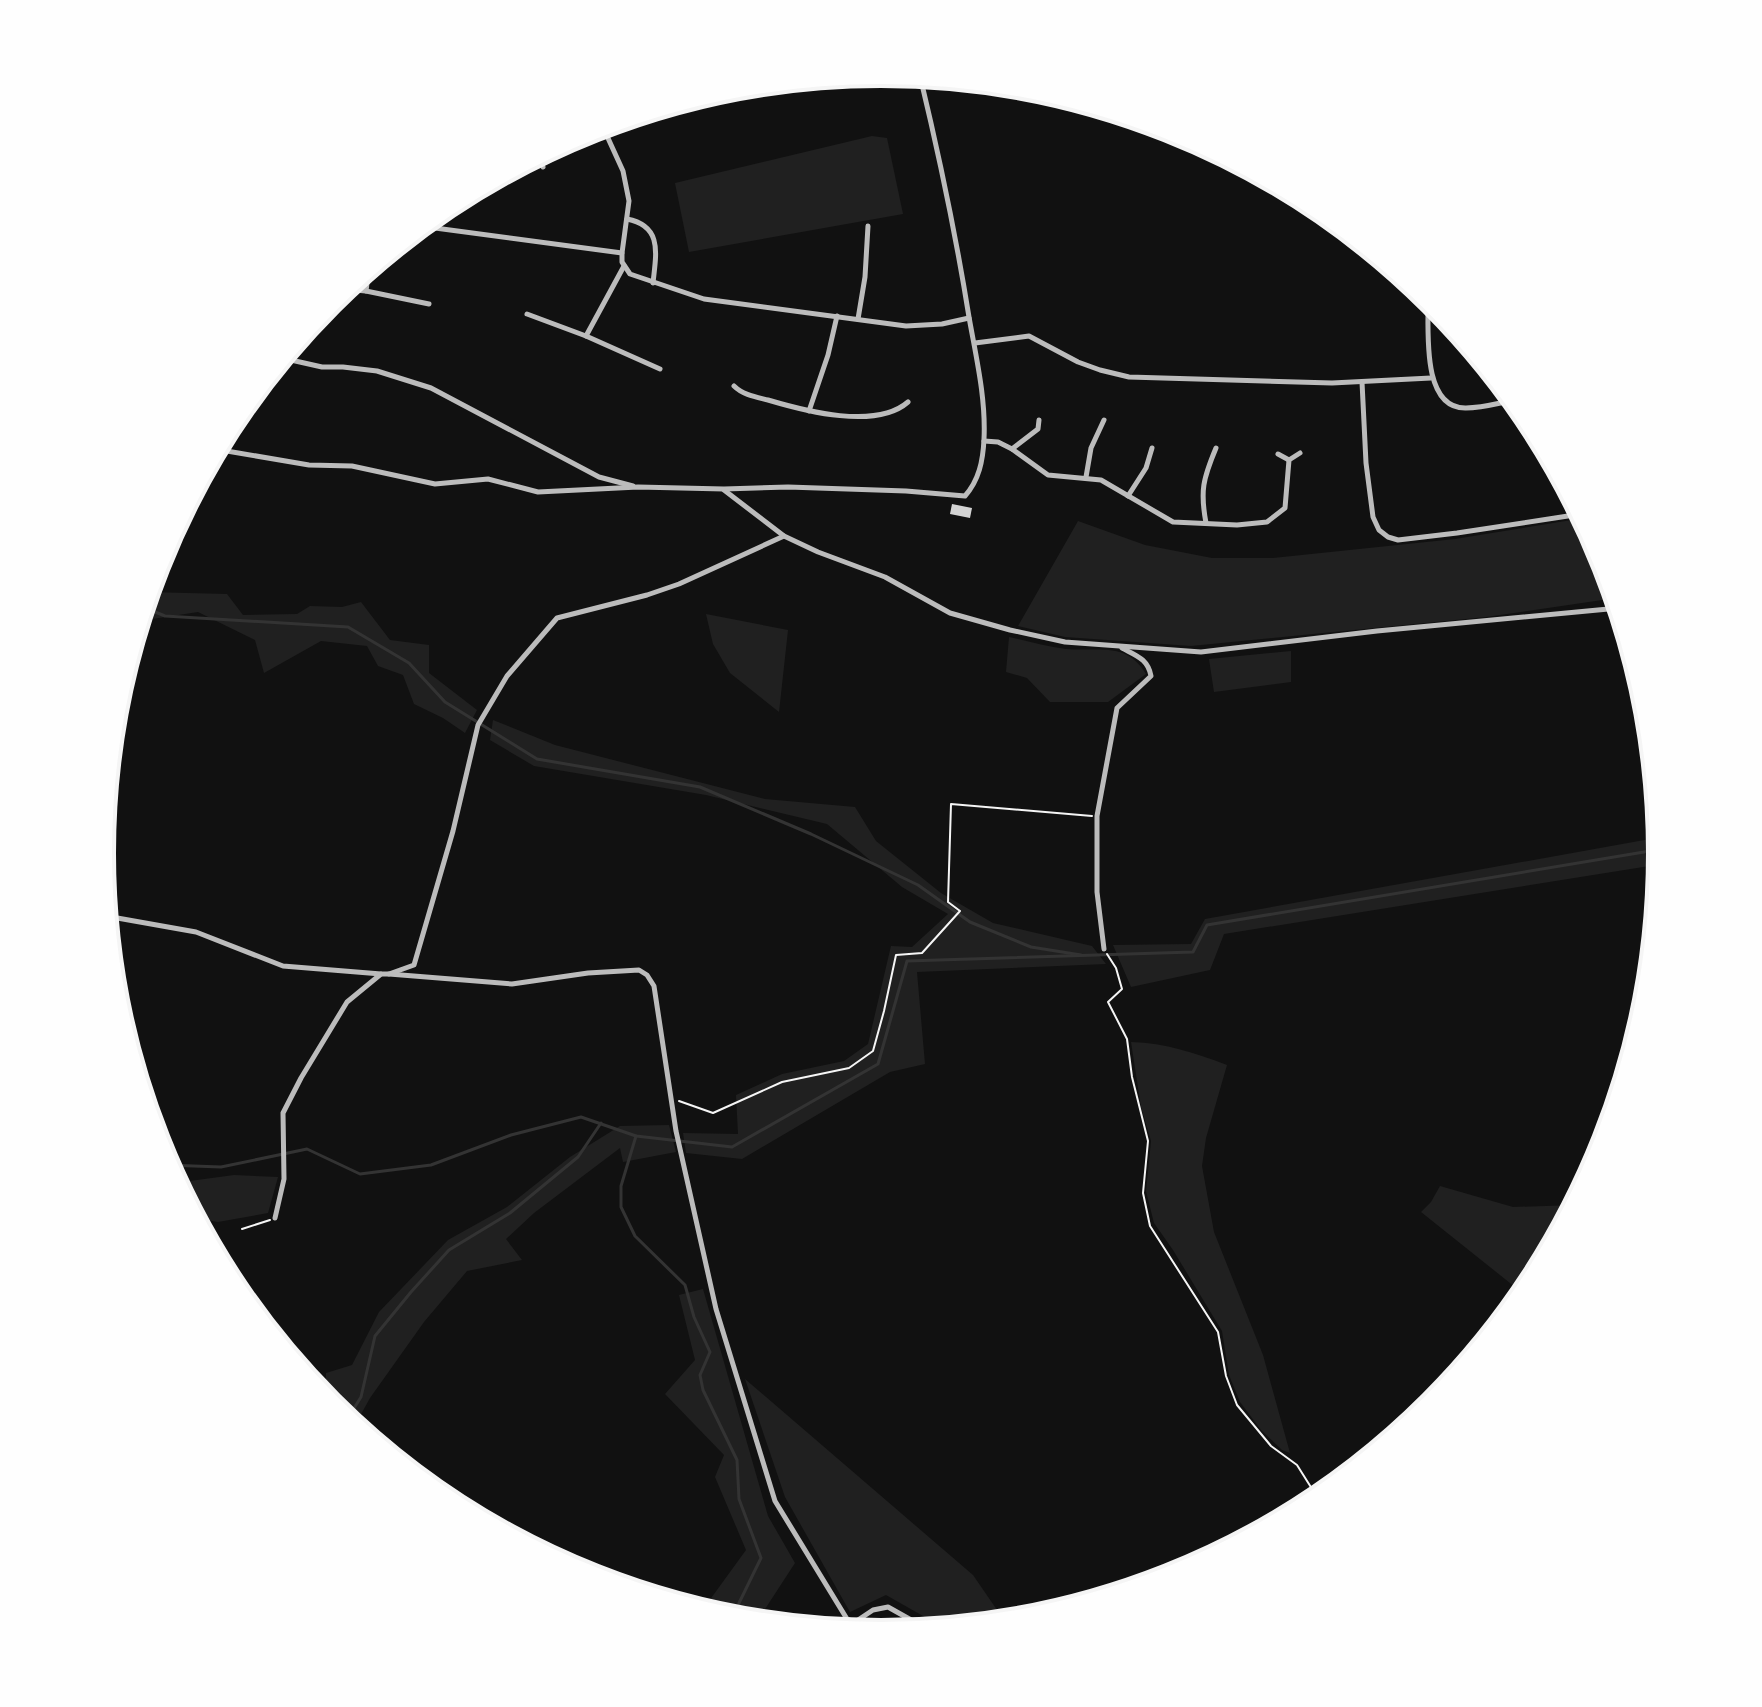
<svg xmlns="http://www.w3.org/2000/svg" width="1762" height="1707" viewBox="0 0 1762 1707" font-family="'Noto Sans',sans-serif">
<rect width="100%" height="100%" fill="#111"/>
<!-- green -->
<g fill="#202020">
<polygon points="872,136 887,138 903,214 689,252 675,183"/>
<polygon points="1584,518 1603,555 1616,598 1486,617 1191,646 1065,637 1018,626 1078,521 1145,545 1212,558 1273,558 1455,539"/>
<polygon points="147,592 227,594 243,615 297,614 310,606 342,607 361,602 390,640 429,645 429,673 477,710 465,733 443,718 414,704 403,675 378,666 367,646 321,641 264,673 255,640 198,612 139,621"/>
<polygon points="706,614 788,630 779,712 730,673 713,644"/>
<path d="M1009,637C1028,641 1047,647 1066,649C1099,652 1126,641 1146,674L1108,702H1050L1027,678L1006,672Z"/>
<polygon points="1291,651 1291,682 1214,692 1209,659"/>
<polygon points="493,720 555,745 765,799 855,807 876,841 941,893 993,923 1092,946 1106,964 917,972 925,1064 890,1072 742,1159 686,1153 683,1133 738,1134 736,1095 782,1074 844,1061 868,1044 891,946 912,947 948,914 902,887 827,824 706,795 534,766 490,740"/>
<polygon points="1661,837 1662,864 1224,934 1210,970 1131,987 1113,945 1191,944 1205,919"/>
<path d="M1131,1042C1166,1043 1195,1053 1227,1065L1206,1138L1202,1166L1214,1232L1263,1355L1290,1453L1282,1450L1261,1430L1240,1402L1229,1375L1222,1331L1173,1250L1154,1223L1146,1191L1151,1141L1141,1107Z"/>
<polygon points="669,1125 676,1152 623,1162 620,1148 534,1213 506,1239 522,1260 467,1271 424,1322 370,1398 354,1427 328,1406 318,1394 326,1382 326,1373 352,1365 379,1312 448,1240 507,1207 570,1157 620,1126"/>
<polygon points="234,1175 278,1177 268,1213 218,1222 194,1218 175,1183"/>
<polygon points="1440,1186 1513,1207 1575,1205 1525,1295 1421,1212 1431,1202"/>
<polygon points="703,1289 768,1516 795,1563 756,1623 728,1620 701,1612 746,1550 715,1477 724,1455 665,1394 695,1360 679,1295"/>
<polygon points="745,1379 973,1575 1006,1623 946,1629 886,1595 850,1612 785,1497"/>
</g>
<g fill="none" stroke-linecap="round" stroke-linejoin="round">
<!-- stream -->
<g stroke="#333" stroke-width="3">
<polyline points="143,607 165,616 348,627 409,663 445,702 537,759 700,787 811,834 918,885 970,922 1031,947 1081,955"/>
<polyline points="636,1136 621,1186 621,1207 635,1236 685,1285 694,1317 710,1352 700,1375 703,1390 737,1460 739,1499 761,1558 739,1603 738,1621"/>
<polyline points="166,1165 221,1167 307,1149 360,1174 431,1165 511,1135 581,1117 636,1136 732,1147 878,1064 907,961 1193,952 1207,925 1662,849"/>
<polyline points="346,1421 361,1397 375,1336 411,1292 449,1250 510,1213 578,1157 601,1123"/>
</g>
</g>
<!-- building -->
<polygon fill="#d3d3d3" points="952,504 972,508 970,518 950,514"/>
<g fill="none" stroke-linecap="round" stroke-linejoin="round">
<!-- path -->
<g stroke="#f5f5f5" stroke-width="2">
<polyline points="1107,954 1116,968 1122,989 1108,1002 1127,1039 1132,1077 1148,1141 1143,1193 1150,1226 1218,1332 1226,1376 1237,1405 1271,1446 1297,1465 1319,1500"/>
<polyline points="679,1101 713,1113 782,1082 849,1068 873,1051 884,1011 896,955 922,953 960,911 948,902 951,804 1092,816"/>
<polyline points="242,1229 270,1220"/>
</g>
<!-- minor -->
<g stroke="#bcbcbc" stroke-width="5">
<polyline points="602,125 623,171 629,201 622,253"/>
<polyline points="538,155 543,167"/>
<path d="M627,219C663,226 656,254 653,283"/>
<polyline points="420,226 622,253 622,262 630,274 704,299 906,326 942,324 969,318"/>
<polyline points="343,289 366,291 369,267"/>
<polyline points="366,291 429,304"/>
<path d="M1428,296C1429,326 1420,409 1466,408C1482,408 1499,403 1515,400"/>
<polyline points="527,314 586,336 660,369"/>
<polyline points="858,319 865,277 868,226"/>
<polyline points="586,336 624,266"/>
<polyline points="975,343 1029,336 1078,362 1100,370 1129,377 1332,383 1431,378"/>
<polyline points="282,358 322,367 343,367 377,371 431,388 599,477 633,486"/>
<polyline points="1362,382 1366,463 1373,517 1379,530 1388,537 1398,540 1457,533 1581,514"/>
<path d="M734,386C743,395 756,397 768,400C805,411 876,430 908,402"/>
<polyline points="809,411 828,355 837,316"/>
<polyline points="984,441 998,442 1012,449 1048,475 1101,480 1173,522 1237,525 1267,522 1285,508 1289,460 1300,453"/>
<path d="M215,449L309,465L352,466L435,484L488,479L538,492L638,487L724,489L788,487L906,491L965,496C979,480 983,461 984,439C986,398 976,357 969,317C956,236 939,155 920,76"/>
<polyline points="1012,449 1038,429 1039,420"/>
<polyline points="1278,454 1289,460"/>
<polyline points="1086,477 1091,448 1104,420"/>
<polyline points="724,490 784,536 818,552 885,577 950,613 1010,630 1065,642 1201,652 1377,631 1619,608"/>
<polyline points="1128,496 1146,468 1152,448"/>
<path d="M1206,523C1200,491 1203,479 1216,448"/>
<polyline points="106,916 196,932 283,966 381,974"/>
<path d="M1104,949L1097,892V816L1117,708L1151,676C1148,659 1137,656 1122,648"/>
<polyline points="389,974 512,984 588,973 639,970 647,975 654,986 676,1131 716,1309 775,1501 847,1619 855,1622 873,1610 888,1607 929,1630"/>
<polyline points="275,1218 284,1179 283,1113 301,1078 347,1002 381,974 389,974 414,965 453,831 478,725 507,676 557,618 647,595 679,584 784,536"/>
</g>
</g>
<!-- crop -->
<path d="M0 0H1762V1707H0ZM114 853a767 767 0 1 1 1534 0a767 767 0 1 1-1534 0Z" fill="#fefefe" fill-rule="evenodd"/>
<path fill="none" stroke="#f5f5f5" stroke-width="4" d="M114 853a767 767 0 1 1 1534 0a767 767 0 1 1-1534 0Z"/>
</svg>
